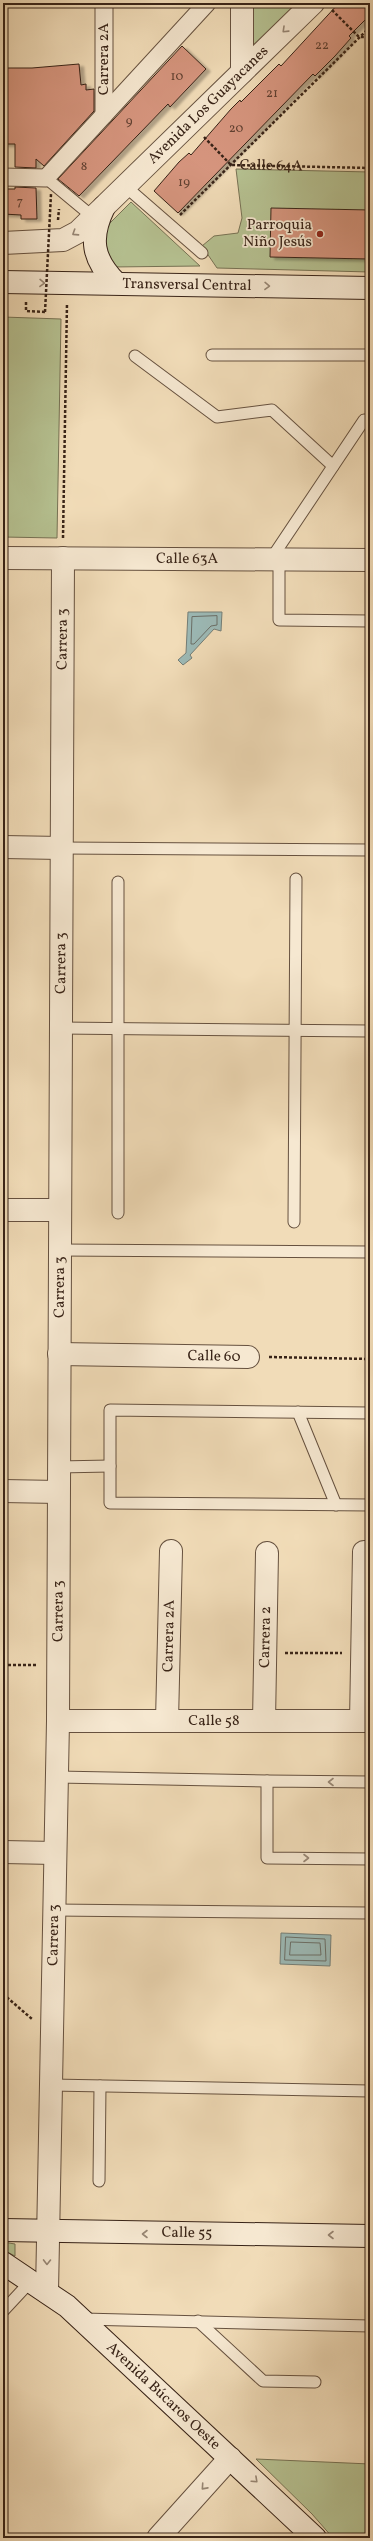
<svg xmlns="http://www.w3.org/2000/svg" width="373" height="2541" viewBox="0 0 373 2541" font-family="Vollkorn,serif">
<defs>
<filter id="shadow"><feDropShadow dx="4.5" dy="2.5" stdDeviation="1" flood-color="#0004"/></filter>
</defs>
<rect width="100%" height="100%" fill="#f1dcb8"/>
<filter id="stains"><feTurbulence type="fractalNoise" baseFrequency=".005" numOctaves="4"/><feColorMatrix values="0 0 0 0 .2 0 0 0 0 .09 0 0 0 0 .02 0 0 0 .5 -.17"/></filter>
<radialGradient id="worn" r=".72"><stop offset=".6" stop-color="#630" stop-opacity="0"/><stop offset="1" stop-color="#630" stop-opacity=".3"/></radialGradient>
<!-- green -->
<g fill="#b6c292" stroke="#777254">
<polygon points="250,3 299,3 251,52"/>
<polygon points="236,169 370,172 370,272 217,268 202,246 214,236 238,233 242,218"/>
<polygon points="131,202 200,266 111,267 105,260 106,227"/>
<polygon points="3,317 61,319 57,538 3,537"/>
<polygon points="3,2242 15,2244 15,2256 3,2250"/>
<polygon points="256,2459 370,2464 370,2538 333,2538 312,2514"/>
</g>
<!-- water -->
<g fill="#9cbab7" stroke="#747e77">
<polygon points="188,612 222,612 221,631 214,629 190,655 192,658 183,665 178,660 186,653"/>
<polygon points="281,1933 331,1935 330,1966 280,1964"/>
</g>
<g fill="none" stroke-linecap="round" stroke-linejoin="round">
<!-- shore -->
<g stroke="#6a6e67" stroke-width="1">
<polygon points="217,616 217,625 211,626 194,644 191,644 192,617"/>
<polygon points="286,1937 325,1939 326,1961 285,1960"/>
<polygon points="291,1942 320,1943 321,1955 290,1955"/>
</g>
</g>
<!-- building -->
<g fill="#d6957e" stroke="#382317" filter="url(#shadow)">
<polygon points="339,3 370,3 370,15 349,36 351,38 335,56 315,76 313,74 178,213 154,191 179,162 189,153 191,155 231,109 240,100 241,102 279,64 281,66"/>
<polygon points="182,46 206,69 170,107 168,104 79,196 58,179"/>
<polygon points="79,64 81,85 86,84 86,90 94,89 94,111 44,166 36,159 36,168 15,167 15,144 3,144 3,68 32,68"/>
<polygon points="15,187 36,188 37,219 21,219 21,215 3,214 3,189 15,189"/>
<polygon points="271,208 370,210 370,259 270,257"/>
</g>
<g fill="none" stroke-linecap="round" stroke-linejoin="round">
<defs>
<g id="service">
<polyline points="46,178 93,217"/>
<polyline points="125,186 202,253"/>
<polyline points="212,355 370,355"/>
<polyline points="135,356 217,417 272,410 333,466"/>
<polyline points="271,559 364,420 370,420"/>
<polyline points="279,559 279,620 370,621"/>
<polyline points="61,848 370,850"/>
<polyline points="118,882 118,1213"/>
<polyline points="60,1028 370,1031"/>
<polyline points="294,1222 296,879"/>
<polyline points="59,1250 370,1252"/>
<polyline points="298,1412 336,1505"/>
<polyline points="370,1413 110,1410 110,1503 370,1505"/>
<polyline points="58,1467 110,1466"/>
<polyline points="57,1777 267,1781"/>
<polyline points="370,1782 267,1781 267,1858 370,1859"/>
<polyline points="54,1910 370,1913"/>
<polyline points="51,2085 370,2091"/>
<polyline points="99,2181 100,2086"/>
<polyline points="3,2311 31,2281"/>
<polyline points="83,2319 370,2326"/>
<polyline points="198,2321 263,2381 315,2382"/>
</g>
<g id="pedestrian">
<polyline points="104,115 104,3"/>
<polyline points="3,177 46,178 207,3"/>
</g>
<g id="minor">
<polyline points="242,3 242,72"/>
<polyline points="3,847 61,848"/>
<polyline points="3,1210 59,1210"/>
<path id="s2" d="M59,1354L248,1357"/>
<polyline points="3,1491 58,1492"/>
<path id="s3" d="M58,1721H370"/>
<path id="s4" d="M167,1721L171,1551"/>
<path id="s5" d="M264,1721L267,1553"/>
<polyline points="361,1721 364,1552"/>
<polyline points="3,1852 55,1853"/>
<path id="s6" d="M47,2292L58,1721L63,558"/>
</g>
<g id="tertiary">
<path id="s7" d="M3,243L63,240L78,232L313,3"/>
<path id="s8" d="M3,558L370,560"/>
<polyline points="158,2538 230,2458"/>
</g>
<g id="secondary">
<path d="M104,207C89,238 92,259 116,283"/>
<path id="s9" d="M3,282L370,288"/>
<path id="s10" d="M3,2230L370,2236"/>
<path id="s11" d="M3,2263L67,2306L315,2538"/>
</g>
</defs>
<!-- service casing -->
<use href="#service" stroke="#66513f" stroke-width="13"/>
<!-- pedestrian casing -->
<use href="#pedestrian" stroke="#66513f" stroke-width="19"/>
<!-- minor casing -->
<use href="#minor" stroke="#66513f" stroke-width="24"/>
<!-- tertiary casing -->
<use href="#tertiary" stroke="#66513f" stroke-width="24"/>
<!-- secondary casing -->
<use href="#secondary" stroke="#382317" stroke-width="24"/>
<!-- path -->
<g stroke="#382317" stroke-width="2.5" stroke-dasharray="3 2" stroke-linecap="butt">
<polyline points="332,10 359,37 370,37"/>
<path id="s1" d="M204,137L231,165L370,168"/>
<polyline points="180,215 370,27"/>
<polyline points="58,220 59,209"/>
<polyline points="26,302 26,311 45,312"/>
<polyline points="63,538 67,303"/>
<polyline points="269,1357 370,1359"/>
<polyline points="285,1653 342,1653"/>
<polyline points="3,1665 37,1665"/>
<polyline points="3,1994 32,2019"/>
</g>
<!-- service -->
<use href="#service" stroke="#f6e8d1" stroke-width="11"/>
<!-- pedestrian -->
<use href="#pedestrian" stroke="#f6e8d1" stroke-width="17"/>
<!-- minor -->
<use href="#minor" stroke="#f6e8d1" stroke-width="22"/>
<!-- tertiary -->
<use href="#tertiary" stroke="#f6e8d1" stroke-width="22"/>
<!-- secondary -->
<use href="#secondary" stroke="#f6e8d1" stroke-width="22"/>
<!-- path-bridge -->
<polyline stroke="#382317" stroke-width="2.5" stroke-dasharray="3 2" stroke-linecap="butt" points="45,312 51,194"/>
</g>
<!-- one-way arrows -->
<defs><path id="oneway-chevron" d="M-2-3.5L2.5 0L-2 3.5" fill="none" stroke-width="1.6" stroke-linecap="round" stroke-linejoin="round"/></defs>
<g stroke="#978674">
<use href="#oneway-chevron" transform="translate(285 30) rotate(136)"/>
<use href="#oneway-chevron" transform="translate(75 233) rotate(147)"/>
<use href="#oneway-chevron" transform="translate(42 283) rotate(1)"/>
<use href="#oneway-chevron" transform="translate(267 286) rotate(1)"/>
<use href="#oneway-chevron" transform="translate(331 1782) rotate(-180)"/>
<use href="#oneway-chevron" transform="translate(306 1858)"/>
<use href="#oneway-chevron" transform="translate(145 2234) rotate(-180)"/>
<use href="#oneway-chevron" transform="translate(331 2235) rotate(-180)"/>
<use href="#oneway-chevron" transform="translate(47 2262) rotate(91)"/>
<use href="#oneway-chevron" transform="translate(255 2480) rotate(43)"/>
<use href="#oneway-chevron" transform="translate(204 2487) rotate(132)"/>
</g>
<!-- markers -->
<circle fill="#8f2418" stroke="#f6e8d1" stroke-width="1.5" cx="320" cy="234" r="4"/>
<g text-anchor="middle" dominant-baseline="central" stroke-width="3.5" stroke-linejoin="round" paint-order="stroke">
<!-- number labels -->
<g font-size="13" fill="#604031">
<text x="322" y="46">22</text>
<text x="177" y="77">10</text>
<text x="272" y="94">21</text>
<text x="129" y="122">9</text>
<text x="236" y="129">20</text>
<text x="84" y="167">8</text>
<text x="184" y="183">19</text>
<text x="20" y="202">7</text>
</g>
<!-- street labels -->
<g font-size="15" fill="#382317" stroke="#f6e8d1">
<text transform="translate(104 59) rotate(-90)">Carrera 2A</text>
<text stroke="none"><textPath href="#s7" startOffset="259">Avenida Los Guayacanes</textPath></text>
<text stroke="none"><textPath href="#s1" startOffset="79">Calle 64A</textPath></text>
<text stroke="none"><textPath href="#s9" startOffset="184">Transversal Central</textPath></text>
<text stroke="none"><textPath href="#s8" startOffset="184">Calle 63A</textPath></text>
<text stroke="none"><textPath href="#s6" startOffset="1653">Carrera 3</textPath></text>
<text stroke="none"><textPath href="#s6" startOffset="1329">Carrera 3</textPath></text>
<text stroke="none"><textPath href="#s6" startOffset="1005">Carrera 3</textPath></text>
<text stroke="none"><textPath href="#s2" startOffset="155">Calle 60</textPath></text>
<text stroke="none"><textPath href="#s6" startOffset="681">Carrera 3</textPath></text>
<text stroke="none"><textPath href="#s4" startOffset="85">Carrera 2A</textPath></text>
<text stroke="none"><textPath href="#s5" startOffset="84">Carrera 2</textPath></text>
<text stroke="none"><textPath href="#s3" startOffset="156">Calle 58</textPath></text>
<text stroke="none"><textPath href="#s6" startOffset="357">Carrera 3</textPath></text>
<text stroke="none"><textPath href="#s10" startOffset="184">Calle 55</textPath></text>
<text stroke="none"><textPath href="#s11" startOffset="209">Avenida Búcaros Oeste</textPath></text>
</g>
<!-- poi labels -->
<g font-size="15" fill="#382317" stroke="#f6e8d1" text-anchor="end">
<text x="312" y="225">Parroquia<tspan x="312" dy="17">Niño Jesús</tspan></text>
</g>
</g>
<!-- margin -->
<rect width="373" height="2541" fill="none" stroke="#f1dcb8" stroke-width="16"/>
<rect x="4" y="4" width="365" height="2533" fill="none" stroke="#382317" stroke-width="2"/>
<rect x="8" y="8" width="357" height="2525" fill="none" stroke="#382317"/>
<rect width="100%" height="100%" filter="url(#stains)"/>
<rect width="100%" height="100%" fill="url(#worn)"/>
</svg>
